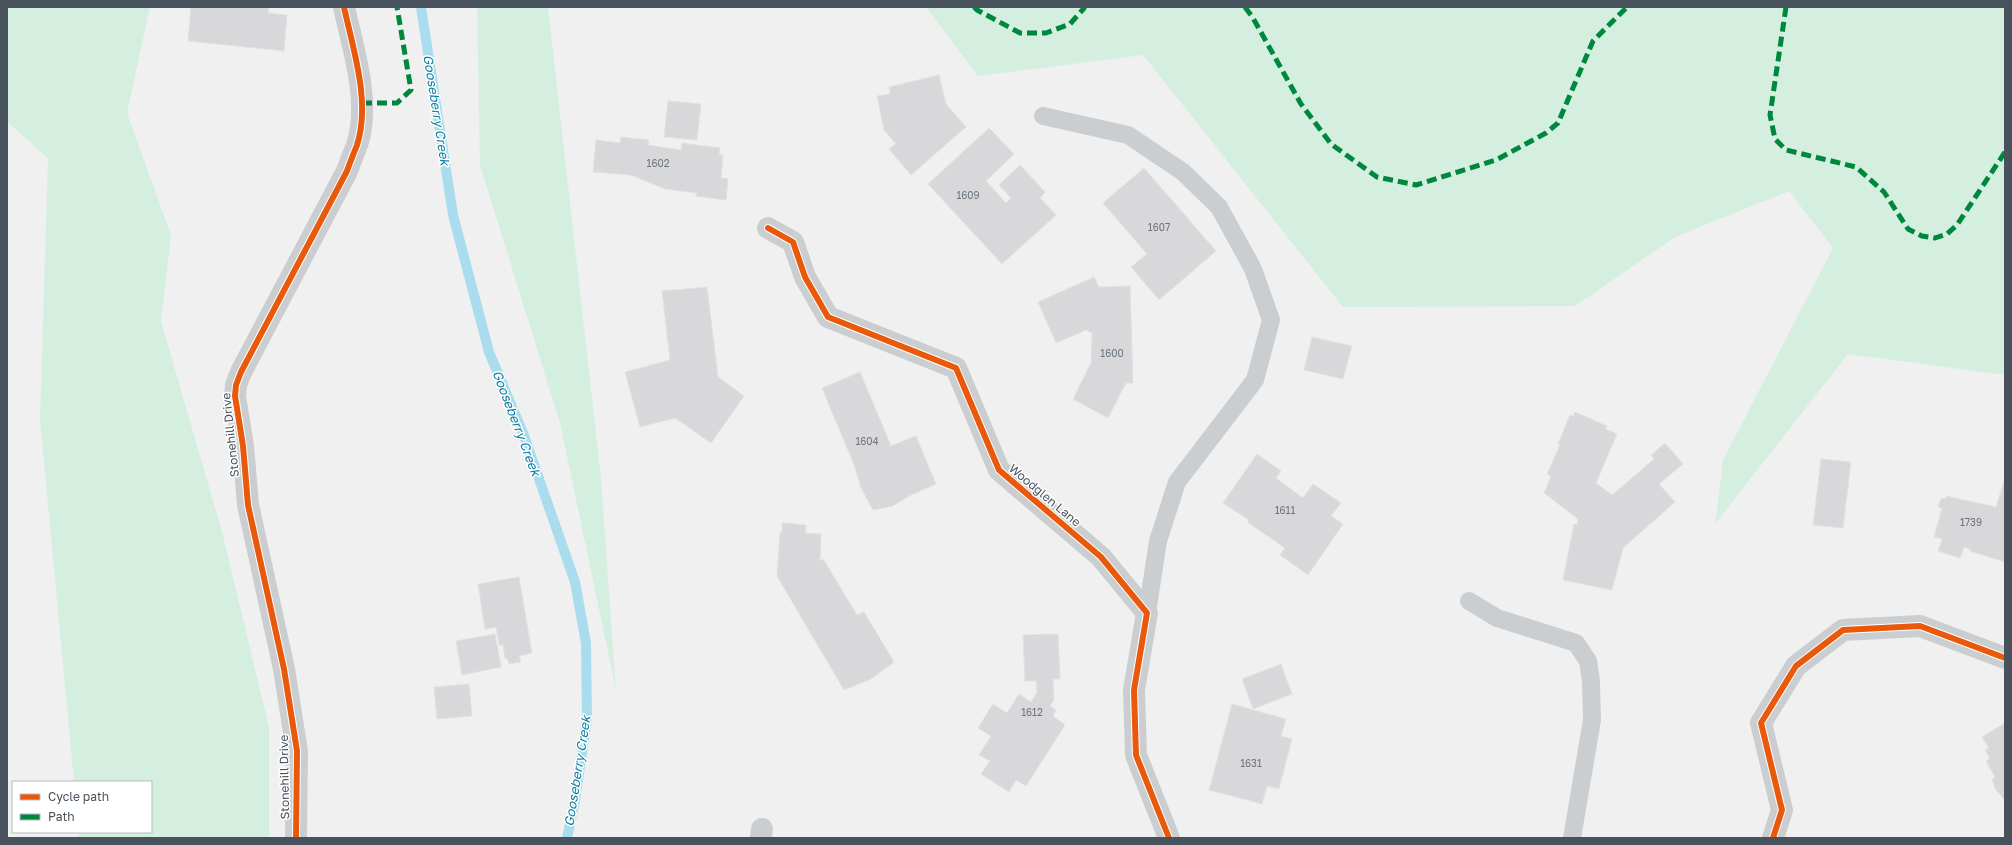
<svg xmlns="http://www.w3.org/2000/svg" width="2012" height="845" viewBox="0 0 2012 845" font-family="'Golos Text',sans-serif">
<rect width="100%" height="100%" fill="#f0f0f0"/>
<!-- green -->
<g fill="#d4efe0">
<polygon points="7,7 150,7 127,113 171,235 161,321 222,532 269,727 269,838 79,838 79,832 151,832 151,782 74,782 40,420 48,158 7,122"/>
<polygon points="477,7 548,7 601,478 616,690 560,423 480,165"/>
<polygon points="926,7 2005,7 2005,375 1848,354 1715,524 1723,460 1833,248 1789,191 1675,237 1575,306 1343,307 1143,55 978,76"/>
</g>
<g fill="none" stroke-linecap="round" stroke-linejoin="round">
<!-- stream -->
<polyline stroke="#a9ddee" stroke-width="10" points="421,7 453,215 489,352 523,433 575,582 586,643 587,719 575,800 567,838"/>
</g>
<!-- building -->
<g fill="#d8d8da" stroke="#e1e2e3">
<polygon points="191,7 269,7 268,13 287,15 284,51 188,41"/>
<polygon points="939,75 946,104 966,127 911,175 889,149 896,144 884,130 877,96 890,94 889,87"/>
<polygon points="668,101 701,104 697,140 664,137"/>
<polygon points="989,128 1014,154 986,181 1006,203 1011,198 999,185 1020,165 1045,192 1040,198 1056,215 1002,264 928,184"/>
<polygon points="621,137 649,140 648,145 681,150 682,143 720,148 719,154 723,155 721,178 728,179 726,200 696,196 697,193 665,189 631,175 593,172 596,140 620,143"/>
<polygon points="1144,168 1216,251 1159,300 1131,267 1147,254 1103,203"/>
<polygon points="1094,277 1099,287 1130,286 1133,383 1126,383 1108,418 1073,399 1091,363 1092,333 1086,330 1056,343 1038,302"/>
<polygon points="707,287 718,377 744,396 711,443 675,418 640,427 625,372 670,360 662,291"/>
<polygon points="1312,337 1352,346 1343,379 1304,370"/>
<polygon points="860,372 891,446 916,436 936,484 909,496 893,506 873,510 861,488 855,467 822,388"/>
<polygon points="1575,412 1607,426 1605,429 1617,434 1596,483 1612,495 1654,459 1651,455 1665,443 1683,464 1659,484 1675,502 1623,548 1612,590 1563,580 1574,524 1577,525 1578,519 1544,493 1551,476 1547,474 1560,445 1558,444 1570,415 1573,416"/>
<polygon points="1257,454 1281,471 1276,478 1303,498 1313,484 1341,503 1331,516 1343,524 1308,575 1280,555 1285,548 1247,522 1249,520 1223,503"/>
<polygon points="1821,459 1851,462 1843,528 1813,525"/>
<polygon points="2005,478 2005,562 1970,551 1970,549 1964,547 1960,558 1938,551 1942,539 1934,537 1942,508 1938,507 1941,498 1945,499 1946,496 1996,507"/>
<polygon points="782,523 806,525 805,533 821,534 820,561 823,559 857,615 864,612 894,662 871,679 844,690 777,576 780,532 782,533"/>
<polygon points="519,577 532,653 519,656 521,662 509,664 507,658 505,659 503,645 499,645 496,627 485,629 478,584"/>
<polygon points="495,634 501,667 462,675 456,641"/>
<polygon points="1058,634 1060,679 1053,679 1054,700 1050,706 1056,710 1053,716 1065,725 1026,786 1016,780 1009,792 981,774 990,761 979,755 991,736 978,728 993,704 1007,713 1019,694 1031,702 1037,692 1036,681 1025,681 1023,635"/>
<polygon points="1281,664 1292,694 1253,709 1242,679"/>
<polygon points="469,684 472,716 437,719 434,687"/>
<polygon points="1232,704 1286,719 1281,736 1292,739 1279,789 1267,786 1262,804 1209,790"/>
<polygon points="2005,723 2005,800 1996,790 1992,779 1995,777 1986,761 1990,758 1985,750 1989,748 1982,737"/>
</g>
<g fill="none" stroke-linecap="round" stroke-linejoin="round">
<!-- lane -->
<g stroke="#cbced1" stroke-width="18">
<polyline points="1043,116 1128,135 1183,172 1219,207 1253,269 1271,320 1255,380 1177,482 1158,541 1147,613"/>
<polyline points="1469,601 1497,618 1576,643 1588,661 1591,681 1592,720 1572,838"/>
</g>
<!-- street -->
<g stroke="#cbced1" stroke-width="22">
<polyline points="768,228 793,242 805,277 828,317 956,368 999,470 1101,557 1147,613 1134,690 1136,755 1169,838"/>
<path d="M296,838L297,751L284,669L248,505L243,446L235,396L236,385L241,372L347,171C350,162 354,153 357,145C371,102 353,49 344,7"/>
<polyline points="761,838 762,829"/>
<polyline points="1773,838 1782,810 1761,723 1796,666 1843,630 1920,626 2005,658"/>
</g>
<!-- quiet -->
<g stroke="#00873e" stroke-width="5" stroke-dasharray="10 5" stroke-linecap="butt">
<polyline points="974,7 977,10 1020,33 1046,33 1070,24 1085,7"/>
<polyline points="1245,7 1253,18 1301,104 1331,144 1377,177 1416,185 1496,160 1546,133 1558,123 1593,41 1627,7"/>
<polyline points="1786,7 1770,115 1775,139 1786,150 1856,167 1884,192 1908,229 1922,236 1935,238 1947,234 1957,225 2005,152"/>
<polyline points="362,103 397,103 411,90 397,7"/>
</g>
<defs>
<g id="cycleway">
<polyline points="768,228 793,242 805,277 828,317 956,368 999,470 1101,557 1147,613 1134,690 1136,755 1169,838"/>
<path d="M296,838L297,751L284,669L248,505L243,446L235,396L236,385L241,372L347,171C350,162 354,153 357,145C371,102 353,49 344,7"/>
<polyline points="1773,838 1782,810 1761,723 1796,666 1843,630 1920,626 2005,658"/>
</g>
</defs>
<!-- cycleway casing -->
<use href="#cycleway" stroke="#fff" stroke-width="8"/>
<!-- cycleway -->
<use href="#cycleway" stroke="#e8590c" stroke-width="6"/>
</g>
<g text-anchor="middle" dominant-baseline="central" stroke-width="3" stroke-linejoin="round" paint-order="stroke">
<!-- number labels -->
<g font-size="10" fill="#6d757e">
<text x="658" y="163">1602</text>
<text x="968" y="195">1609</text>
<text x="1159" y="227">1607</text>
<text x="1112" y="353">1600</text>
<text x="867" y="441">1604</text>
<text x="1285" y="510">1611</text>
<text x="1971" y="522">1739</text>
<text x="1032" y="712">1612</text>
<text x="1251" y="763">1631</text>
</g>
<!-- street labels -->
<g font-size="12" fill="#47525d" stroke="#fff">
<text transform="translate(230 435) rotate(-96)">Stonehill Drive</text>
<text transform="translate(1045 495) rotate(40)">Woodglen Lane</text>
<text transform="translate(284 777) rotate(-91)">Stonehill Drive</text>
</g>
<!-- water labels -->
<g font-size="13" font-style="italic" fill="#0b7fa3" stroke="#fff">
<text transform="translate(437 110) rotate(81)">Gooseberry Creek</text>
<text transform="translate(517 423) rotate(69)">Gooseberry Creek</text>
<text transform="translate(577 771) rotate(-81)">Gooseberry Creek</text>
</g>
</g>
<!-- border -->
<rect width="2012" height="845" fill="none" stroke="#47525d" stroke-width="16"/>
<!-- legend -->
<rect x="12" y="781" width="140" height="52" fill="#ffffff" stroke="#b5babe"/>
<rect x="20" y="794" width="20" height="6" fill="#e8590c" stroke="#b5babe"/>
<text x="48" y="801" font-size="12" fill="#47525d">Cycle path</text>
<rect x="20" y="814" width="20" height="6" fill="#00873e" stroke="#b5babe"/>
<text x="48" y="821" font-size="12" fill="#47525d">Path</text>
</svg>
